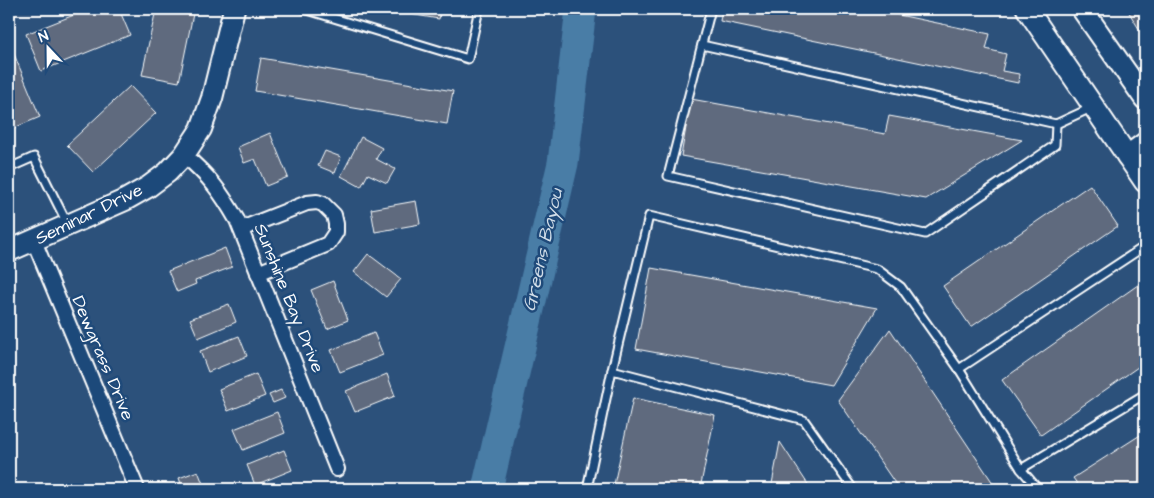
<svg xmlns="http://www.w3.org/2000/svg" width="1154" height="498" viewBox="0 0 1154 498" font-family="'Architects Daughter',sans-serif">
<rect width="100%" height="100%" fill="#2c517b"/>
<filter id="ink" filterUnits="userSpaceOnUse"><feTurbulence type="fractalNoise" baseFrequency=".02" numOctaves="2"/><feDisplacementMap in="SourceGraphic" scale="10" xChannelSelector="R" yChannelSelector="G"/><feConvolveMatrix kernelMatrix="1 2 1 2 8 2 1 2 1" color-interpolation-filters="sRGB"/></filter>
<g filter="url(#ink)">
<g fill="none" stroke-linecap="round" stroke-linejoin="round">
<!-- river -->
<polyline stroke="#497da6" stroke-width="31" points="487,489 563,163 581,9"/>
</g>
<!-- building -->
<g fill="#5e6b7e" stroke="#fff">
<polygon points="89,9 119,9 130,35 41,71 26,34"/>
<polygon points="156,9 194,9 179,82 142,75"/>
<polygon points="380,9 441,9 439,19"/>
<polygon points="722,9 870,9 990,34 986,49 1006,54 1002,71 1019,74 1018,83 720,21"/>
<polygon points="1127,9 1145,9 1145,39"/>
<polygon points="9,42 40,117 9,130"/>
<polygon points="261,58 453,91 447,124 255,91"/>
<polygon points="130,86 156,113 93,172 67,145"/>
<polygon points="691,99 885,134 889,116 1022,140 926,199 681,156"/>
<polygon points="270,133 288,177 266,186 255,159 244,163 238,147"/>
<polygon points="361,137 382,148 376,159 395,169 387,183 368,174 361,187 341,176"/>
<polygon points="325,151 341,157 335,173 318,166"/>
<polygon points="1090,185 1118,226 971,327 943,286"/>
<polygon points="416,201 420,224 375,232 371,209"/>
<polygon points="225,248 232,267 195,281 196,284 177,292 168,271"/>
<polygon points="368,254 401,279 386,297 354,272"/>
<polygon points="651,268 877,308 831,385 636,349"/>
<polygon points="1145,280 1145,362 1041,435 1002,380"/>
<polygon points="333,281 348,320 327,329 311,290"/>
<polygon points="229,304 236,322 198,338 190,319"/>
<polygon points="890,329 997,489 899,489 838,400"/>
<polygon points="374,333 383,355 340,372 331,350"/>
<polygon points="239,336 247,356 208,372 200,351"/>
<polygon points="256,374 265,396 228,411 219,389"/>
<polygon points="387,374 395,396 355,412 346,391"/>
<polygon points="281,390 285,398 273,403 269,395"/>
<polygon points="633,398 715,415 700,489 613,489"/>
<polygon points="277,412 285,433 243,450 234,429"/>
<polygon points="1145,432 1145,489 1081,489 1073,478"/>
<polygon points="780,442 811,489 771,489"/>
<polygon points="284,450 292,470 255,485 247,465"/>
<polygon points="198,471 205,489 183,489 179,478"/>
</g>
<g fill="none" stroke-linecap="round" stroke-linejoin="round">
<defs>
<g id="lane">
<polyline points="304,9 468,59 479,9"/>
<polyline points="711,9 668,176 925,234 1055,145 1056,124"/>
<polyline points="702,45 1056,124 1093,107"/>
<polyline points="9,168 34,157 67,223"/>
<polyline points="959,369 1145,246"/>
<polyline points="612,370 804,420 853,489"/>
<polyline points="1021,469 1145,394"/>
<polyline points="587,489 612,370 649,216 877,269 901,287 959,369 1021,469 1038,489"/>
</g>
<g id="street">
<path d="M184,155C209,176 221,192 237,220L337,469"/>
<polyline points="241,229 307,203 317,202 323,204 334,215 336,224 336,232 328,244 258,273"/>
<polyline points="34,241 137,489"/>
</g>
<g id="secondary">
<polyline points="1027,9 1145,182"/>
<polyline points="1082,9 1145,99"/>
<polyline points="1127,156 1145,143"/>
<polyline points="9,251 125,200 148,187 168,172 184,155 201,129 212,98 234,9"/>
</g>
</defs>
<!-- lane casing -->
<use href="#lane" stroke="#fff" stroke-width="11"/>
<!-- street casing -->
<use href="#street" stroke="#fff" stroke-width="18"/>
<!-- secondary casing -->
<use href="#secondary" stroke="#fff" stroke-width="24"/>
<!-- lane -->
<use href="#lane" stroke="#1f4a7a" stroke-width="7"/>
<!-- street -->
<use href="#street" stroke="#1f4a7a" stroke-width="14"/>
<!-- secondary -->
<use href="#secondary" stroke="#1f4a7a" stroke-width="20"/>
</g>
</g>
<g text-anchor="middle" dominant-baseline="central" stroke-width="5" stroke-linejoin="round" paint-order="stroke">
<!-- street labels -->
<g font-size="18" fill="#fff" stroke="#1f4a7a">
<text transform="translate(89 214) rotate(-26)">Seminar Drive</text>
<text transform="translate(289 298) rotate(68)">Sunshine Bay Drive</text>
<text transform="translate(103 358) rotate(67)">Dewgrass Drive</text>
</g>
<!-- water labels -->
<g font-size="19" font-style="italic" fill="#d2dee9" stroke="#1f4a7a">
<text transform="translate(543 250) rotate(-77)">Greens Bayou</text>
</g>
</g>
<!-- margin -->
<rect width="1154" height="498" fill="none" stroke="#1f4a7a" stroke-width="30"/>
<rect x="15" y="15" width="1124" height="468" fill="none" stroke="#fff" stroke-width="2" filter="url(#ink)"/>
<!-- north arrow -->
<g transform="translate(48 48) rotate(338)" stroke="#1f4a7a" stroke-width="4" paint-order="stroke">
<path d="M0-4L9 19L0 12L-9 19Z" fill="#ffffff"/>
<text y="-8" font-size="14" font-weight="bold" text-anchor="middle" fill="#ffffff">N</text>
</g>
</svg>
